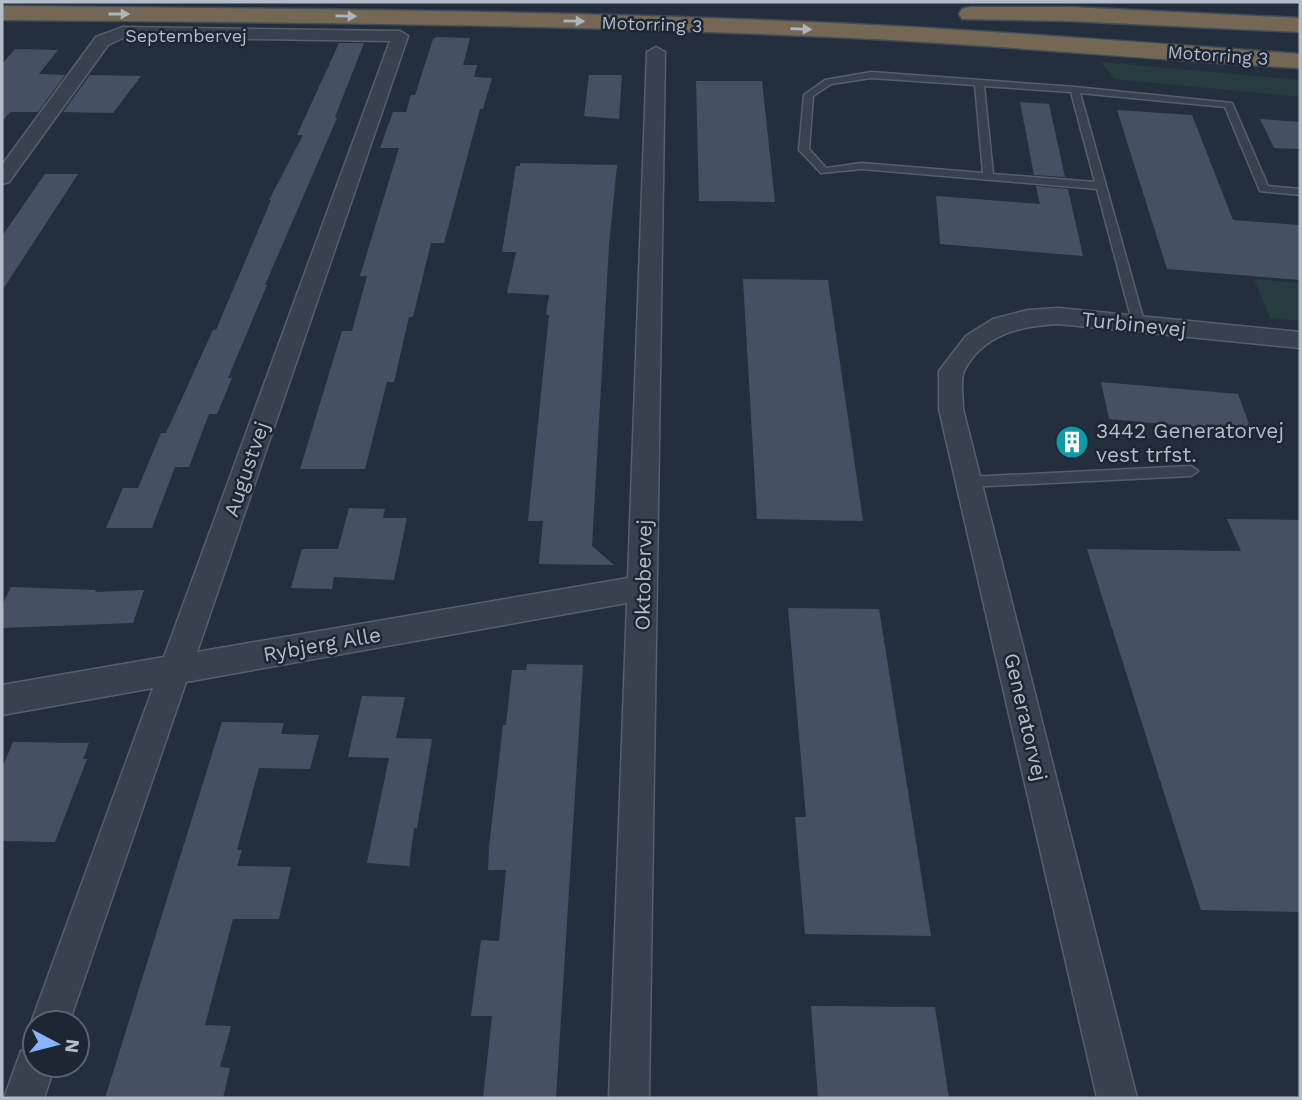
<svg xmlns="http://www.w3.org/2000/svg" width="1302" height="1100" viewBox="0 0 1302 1100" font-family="'Work Sans',sans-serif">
<rect width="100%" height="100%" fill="#242f3e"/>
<!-- green -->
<g fill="#263c3f">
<polygon points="1101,62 1300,80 1300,97 1114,79"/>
<polygon points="1254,279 1300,283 1300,321 1270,318"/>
</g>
<!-- building -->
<g fill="#455162">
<polygon points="437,37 470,38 463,65 477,65 474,77 492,78 483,109 480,109 444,243 431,243 413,317 409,317 394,382 387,382 365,469 300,469 342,331 352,331 367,276 360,276 399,148 380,148 393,112 406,112 411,95 415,95 433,39"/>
<polygon points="339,43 364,43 335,117 337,118 265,285 267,285 228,378 232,378 217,414 209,414 189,467 175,467 152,528 106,528 123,488 138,488 161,433 166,433 213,330 216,330 271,200 269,200 303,135 297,135"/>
<polygon points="15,49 58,50 39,74 65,75 38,112 10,112 2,122 2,64"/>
<polygon points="90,75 141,76 113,113 63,112"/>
<polygon points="589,75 622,75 619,119 584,116"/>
<polygon points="696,81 762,81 775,202 699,201"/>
<polygon points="1020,102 1049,104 1065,177 1034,175"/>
<polygon points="1117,110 1192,115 1233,220 1300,225 1300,280 1167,269"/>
<polygon points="1260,119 1300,122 1300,149 1274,148"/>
<polygon points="520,163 617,165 609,245 592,546 614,565 539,564 543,521 528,521 549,315 546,315 549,295 507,293 516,252 502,252 516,166 520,166"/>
<polygon points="45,174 78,174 2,291 2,236"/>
<polygon points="1036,186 1068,189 1083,256 940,244 936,196 1040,204"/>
<polygon points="743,279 828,280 863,521 757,519"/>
<polygon points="1101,382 1238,394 1252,432 1109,419"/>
<polygon points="349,508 385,509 383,518 407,518 394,580 334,577 332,589 291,588 302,549 338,549"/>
<polygon points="1227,519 1300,520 1300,912 1201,910 1087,549 1241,551"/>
<polygon points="11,587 96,590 95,592 144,590 133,623 2,628 2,605"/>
<polygon points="788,608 879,609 931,936 805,934 795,817 806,817"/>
<polygon points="527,664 583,665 556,1098 483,1098 492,1016 471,1016 481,940 499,941 506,870 488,870 489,847 503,725 506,725 512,670 526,670"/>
<polygon points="362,696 405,697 396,738 432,739 417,828 414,828 409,866 367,863 389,758 348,757"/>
<polygon points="222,722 284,723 281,734 319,735 310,769 259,768 237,850 242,850 237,866 291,867 279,919 233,919 205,1025 231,1026 220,1067 230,1068 223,1098 105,1098"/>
<polygon points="13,742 89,743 83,759 87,759 55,842 2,841 2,768"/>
<polygon points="811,1006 935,1007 949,1098 818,1098"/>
</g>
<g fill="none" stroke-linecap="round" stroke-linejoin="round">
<defs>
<g id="service">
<path d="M871,72L1075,87L1232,103L1268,186L1300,189V195L1260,191L1225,107L1080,93L1145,325L1139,329L1133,325L1097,189L862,169L821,173L799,150L804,95L825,80ZM871,78L975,85L983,173L862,163L826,168L809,149L813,96L831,84ZM984,86L1071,92L1095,182L993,174Z"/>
<polygon points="1191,466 1198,471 1191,476 968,487 961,482 968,477"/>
</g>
<g id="minor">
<polygon points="123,27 400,31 408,36 197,652 628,578 647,52 656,47 665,52 649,1098 609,1098 627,603 186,682 69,1023 35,1023 35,1033 31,1023 153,688 2,715 2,685 164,657 390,41 125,37 108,45 9,182 2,184 2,165 96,37"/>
<path d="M1058,308L1300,332V348L1058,324C1021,326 983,334 964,371C960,380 963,398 963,409L1137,1098H1097L939,409V371L966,336L993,319L1028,310Z"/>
<polygon points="35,1045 35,1065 55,1065 44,1098 4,1098 21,1051"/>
</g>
<g id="motorway">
<path d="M2,6C278,9 555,10 831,23C988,30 1144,43 1300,54V68C1144,59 988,44 831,37C555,24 278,22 2,20Z"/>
<polygon points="970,7 1070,7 1300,18 1300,32 1070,21 962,19 959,14 962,9"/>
</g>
</defs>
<!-- service casing -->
<use href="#service" stroke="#565f6c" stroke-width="3"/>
<!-- minor casing -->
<use href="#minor" stroke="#565f6c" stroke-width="3"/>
<!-- motorway casing -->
<use href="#motorway" stroke="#434c59" stroke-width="3"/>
<!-- service -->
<use href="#service" fill="#38414e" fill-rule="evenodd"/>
<!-- minor -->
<use href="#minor" fill="#38414e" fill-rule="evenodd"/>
<!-- motorway -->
<use href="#motorway" fill="#746855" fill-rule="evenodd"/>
</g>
<!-- one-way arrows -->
<defs><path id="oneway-solid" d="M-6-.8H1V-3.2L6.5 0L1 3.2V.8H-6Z" transform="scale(1.75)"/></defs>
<g fill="#aeb4bd">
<use href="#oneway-solid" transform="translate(119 14)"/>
<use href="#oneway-solid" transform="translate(346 16) rotate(1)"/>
<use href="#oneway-solid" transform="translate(574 21) rotate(1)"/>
<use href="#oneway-solid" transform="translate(801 29) rotate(2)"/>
</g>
<!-- icons -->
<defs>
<symbol id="building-disc" viewBox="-11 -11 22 22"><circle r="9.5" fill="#0f9aa8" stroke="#1d2633"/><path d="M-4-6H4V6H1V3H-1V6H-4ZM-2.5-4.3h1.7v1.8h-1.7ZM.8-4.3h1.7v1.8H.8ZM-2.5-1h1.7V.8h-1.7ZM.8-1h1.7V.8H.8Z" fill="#fff"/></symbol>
</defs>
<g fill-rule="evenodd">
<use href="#building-disc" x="1053" y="423" width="38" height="38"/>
</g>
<g text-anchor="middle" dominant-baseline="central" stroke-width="5" stroke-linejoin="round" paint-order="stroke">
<!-- far-street labels -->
<g font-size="18" fill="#b4bcc9" stroke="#1d2633">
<text transform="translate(652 24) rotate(2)">Motorring 3</text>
<text x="186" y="35">Septembervej</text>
<text transform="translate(1218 55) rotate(4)">Motorring 3</text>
</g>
<!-- street labels -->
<g font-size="21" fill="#b4bcc9" stroke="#1d2633">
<text transform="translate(1134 324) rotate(6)">Turbinevej</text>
<text transform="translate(246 469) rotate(-71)">Augustvej</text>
<text transform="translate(643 575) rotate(-89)">Oktobervej</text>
<text transform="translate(322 644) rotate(-10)">Rybjerg Alle</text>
<text transform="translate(1026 717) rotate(77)">Generatorvej</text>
</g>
<!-- poi labels -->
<g font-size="21" fill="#b4bcc9" stroke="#1d2633" text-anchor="start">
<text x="1096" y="430">3442 Generatorvej<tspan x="1096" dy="24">vest trfst.</tspan></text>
</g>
</g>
<!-- border -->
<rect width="1302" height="1100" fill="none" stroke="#b4bcc9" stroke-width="7"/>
<!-- north arrow -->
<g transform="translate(56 1044) rotate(97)"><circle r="33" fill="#1d2633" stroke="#59626f" stroke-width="2"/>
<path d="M0-5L12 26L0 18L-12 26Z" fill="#8ab4f8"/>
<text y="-10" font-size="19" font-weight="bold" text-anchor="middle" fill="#b4bcc9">N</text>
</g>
</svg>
